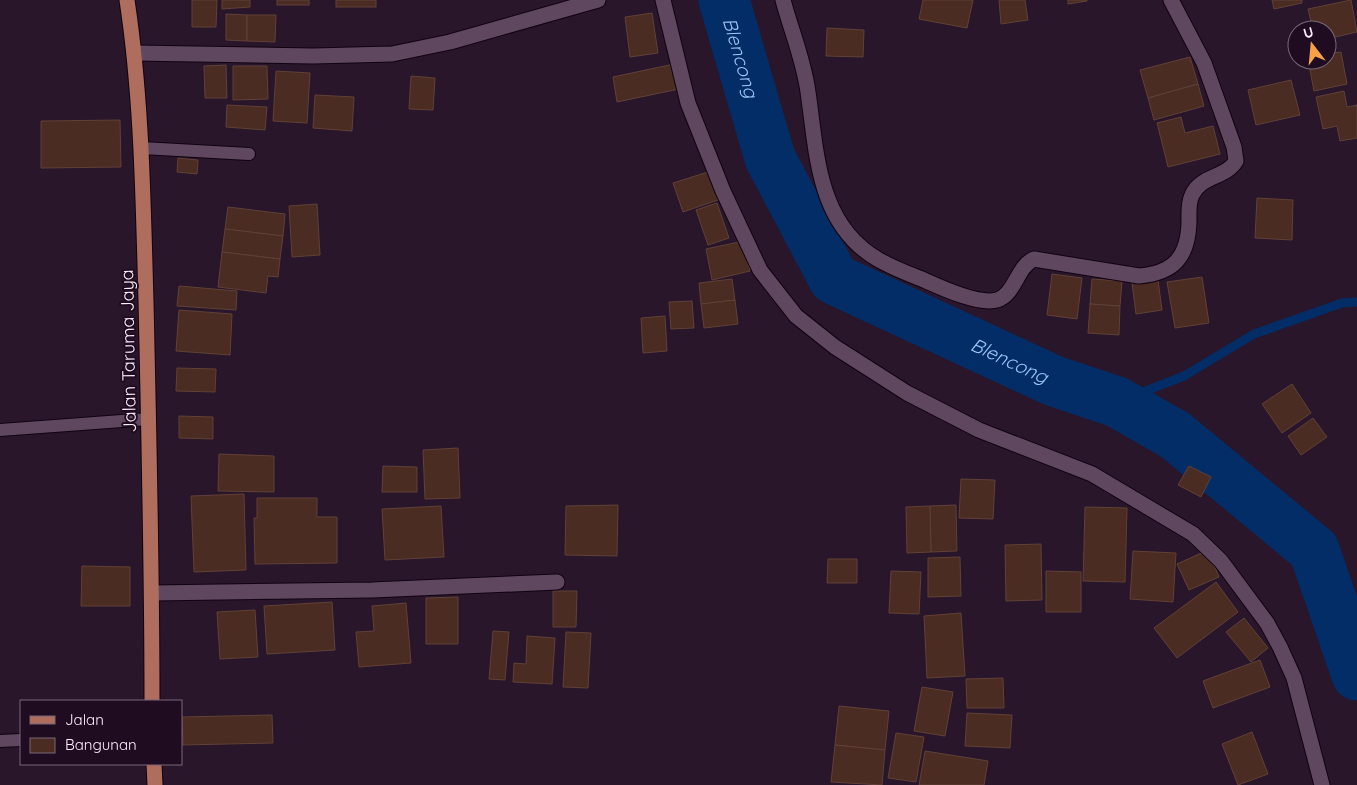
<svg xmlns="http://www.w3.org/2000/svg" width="1357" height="785" viewBox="0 0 1357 785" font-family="Quicksand,sans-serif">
<rect width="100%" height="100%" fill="#29162a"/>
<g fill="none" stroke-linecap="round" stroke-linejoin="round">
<!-- stream -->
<polyline stroke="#022d66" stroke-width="9" points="1117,402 1184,376 1254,334 1342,303 1357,302"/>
<!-- river -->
<path stroke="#022d66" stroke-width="51" id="s1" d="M724,0L770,158L834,279L1054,381L1117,402L1175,435L1314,550L1357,675"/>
</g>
<!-- building -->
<g fill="#4a2c23" stroke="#604137">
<polygon points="192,0 217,0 216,27 192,27"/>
<polygon points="222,0 250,0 250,7 222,9"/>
<rect x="277" y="0" width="32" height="5"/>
<rect x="336" y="0" width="40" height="7"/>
<polygon points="923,0 973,0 967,28 919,19"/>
<polygon points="999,0 1025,0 1028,20 1001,24"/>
<polygon points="1068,0 1087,0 1087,1 1068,4"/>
<polygon points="1272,0 1302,0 1302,3 1274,9"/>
<polygon points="1351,0 1357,32 1327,39 1327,30 1313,30 1308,9"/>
<polygon points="652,13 658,53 630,57 625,17"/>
<polygon points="226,14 247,15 247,41 226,40"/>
<polygon points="247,15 276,15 275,42 247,41"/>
<polygon points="827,28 864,30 863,57 826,56"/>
<polygon points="1341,52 1347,84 1314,91 1308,60 1327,60 1327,54"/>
<polygon points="1190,57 1198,84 1148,98 1140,70"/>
<polygon points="674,64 679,89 617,102 613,77"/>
<polygon points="226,65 227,98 205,98 204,66"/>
<polygon points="233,66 267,66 268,99 233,100"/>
<polygon points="276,71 310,73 307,123 273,121"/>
<polygon points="411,76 435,78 433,110 409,109"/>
<polygon points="1291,80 1300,115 1256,125 1248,90"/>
<polygon points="1198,84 1204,106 1154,120 1148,98"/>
<polygon points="1344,91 1347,107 1357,105 1357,138 1340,141 1337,126 1323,129 1316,97"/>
<polygon points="315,95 354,97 352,131 313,128"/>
<polygon points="227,105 267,107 265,130 226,127"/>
<polygon points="1181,117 1185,133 1213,126 1220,154 1168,167 1157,123"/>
<polygon points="120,120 121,167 41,168 41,121"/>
<polygon points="178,158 198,160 197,174 177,172"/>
<polygon points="711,171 721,199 683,212 673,183"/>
<polygon points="1257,198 1293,200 1292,240 1255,238"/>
<polygon points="717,203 729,238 708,245 696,210"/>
<polygon points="317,204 320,255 292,257 289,206"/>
<polygon points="228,207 285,214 283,236 225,229"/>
<polygon points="225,229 283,236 280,259 222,252"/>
<polygon points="744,241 750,271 712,280 706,249"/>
<polygon points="222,252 280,259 278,277 268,276 266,293 218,287"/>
<polygon points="1052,274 1082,278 1077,319 1047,315"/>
<polygon points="1202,277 1209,323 1175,328 1167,282"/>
<polygon points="732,279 735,300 701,304 699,283"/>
<polygon points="1092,279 1122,281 1120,306 1090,304"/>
<polygon points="1158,280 1162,310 1136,314 1132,283"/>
<polygon points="179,286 237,291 236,310 177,306"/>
<polygon points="735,300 738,324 704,328 701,304"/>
<polygon points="692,301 694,328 671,329 669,302"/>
<polygon points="1090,304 1120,306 1119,335 1088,333"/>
<polygon points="179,310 232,314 230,355 176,351"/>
<polygon points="665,316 667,351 643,353 641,318"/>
<polygon points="177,368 216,369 215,392 176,391"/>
<polygon points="1292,384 1311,413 1282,433 1262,404"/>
<polygon points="179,416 213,417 213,439 179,438"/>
<polygon points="1313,418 1327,437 1301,455 1288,436"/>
<polygon points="458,448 460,498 425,499 423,450"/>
<polygon points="219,454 274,456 274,492 218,491"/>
<polygon points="383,466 417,467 417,492 382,492"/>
<polygon points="1189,466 1211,477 1201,497 1178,485"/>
<polygon points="961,479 995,480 993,519 959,518"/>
<polygon points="244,494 246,570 194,572 191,496"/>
<polygon points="257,498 317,498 317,517 337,517 337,563 255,564 254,518 257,518"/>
<polygon points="618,505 617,556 565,555 566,506"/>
<polygon points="956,505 957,551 931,552 930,506"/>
<polygon points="441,506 444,557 385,560 382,509"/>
<polygon points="930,506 931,552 907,553 906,507"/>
<polygon points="1085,507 1127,508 1125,582 1083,581"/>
<polygon points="1041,544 1042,600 1006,601 1005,545"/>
<polygon points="1208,550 1219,577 1189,590 1177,564"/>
<polygon points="1133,551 1176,553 1173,602 1130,599"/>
<polygon points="960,557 961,596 928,597 928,558"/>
<polygon points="828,559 857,559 857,583 827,583"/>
<polygon points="82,566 130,567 130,606 81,606"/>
<polygon points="891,571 921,572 919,614 889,613"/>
<polygon points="1046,571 1081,572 1081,612 1046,612"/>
<polygon points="1216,582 1238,612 1177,658 1154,628"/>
<polygon points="553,591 577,591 576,627 553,627"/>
<polygon points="458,597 458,644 426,644 426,598"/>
<polygon points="332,602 335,650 267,654 264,606"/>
<polygon points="406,603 411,663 359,667 356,632 374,631 372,606"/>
<polygon points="255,610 258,657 220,659 217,612"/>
<polygon points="961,613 965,676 927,678 924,616"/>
<polygon points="1244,618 1268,648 1251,662 1226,632"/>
<polygon points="493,631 509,632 505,680 489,679"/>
<polygon points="566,632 591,633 588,688 563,687"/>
<polygon points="527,636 555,638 552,684 513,682 514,663 526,664"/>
<polygon points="1260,660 1270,687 1213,708 1203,681"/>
<polygon points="1003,678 1004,708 967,708 966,679"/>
<polygon points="922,687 953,692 945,736 914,731"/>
<polygon points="839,706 889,711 885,750 835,745"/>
<polygon points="967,713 1012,715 1010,748 965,746"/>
<polygon points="272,715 273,743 183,745 182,717"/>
<polygon points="1252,732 1268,774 1238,785 1222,744"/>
<polygon points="896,733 924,737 916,782 888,778"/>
<polygon points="835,745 885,750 882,785 831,782"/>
<polygon points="925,751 988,761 984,785 919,785"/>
</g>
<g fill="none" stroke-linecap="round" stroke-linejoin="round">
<defs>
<g id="service">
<polyline points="142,148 249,154"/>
<polyline points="0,430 149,419"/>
<polyline points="0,741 21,740"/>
</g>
<g id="minor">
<polyline points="663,0 688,103 723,191 760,270 796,316 835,347 907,393 979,430 1092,474 1193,534 1221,561 1267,623 1280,647 1294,678 1322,785"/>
<path d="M783,0C791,30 804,61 808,92C817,153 817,225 879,260C893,268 909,274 924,280C942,288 978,305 997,300C1015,295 1017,266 1034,259L1139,276C1174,273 1188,257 1189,222C1189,214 1188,203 1192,195C1201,175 1226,178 1236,161L1234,147L1204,63L1171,0"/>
<polyline points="135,53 313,56 392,54 450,42 598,0"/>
<polyline points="152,593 372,590 557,582"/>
</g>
<g id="primary">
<path d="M127,0C142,100 143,200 146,301C149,435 152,568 152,701"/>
<polyline points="154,764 155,785"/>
</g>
</defs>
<!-- service casing -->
<use href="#service" stroke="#110212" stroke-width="14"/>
<!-- minor casing -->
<use href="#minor" stroke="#110212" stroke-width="17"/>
<!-- primary casing -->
<use href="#primary" stroke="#110212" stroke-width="17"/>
<!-- service -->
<use href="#service" stroke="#5f485f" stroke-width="12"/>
<!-- minor -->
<use href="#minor" stroke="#5f485f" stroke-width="15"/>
<!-- primary -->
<use href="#primary" stroke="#af6d5d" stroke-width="15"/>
</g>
<g text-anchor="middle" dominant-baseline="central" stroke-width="4" stroke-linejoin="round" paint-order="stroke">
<!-- street labels -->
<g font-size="18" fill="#fdeffd" stroke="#200c20">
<text transform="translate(128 351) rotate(-91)">Jalan Taruma Jaya</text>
</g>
<!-- water labels -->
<g font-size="19" font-style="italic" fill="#9fc3f7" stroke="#200c20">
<text stroke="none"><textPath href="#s1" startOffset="60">Blencong</textPath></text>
<text stroke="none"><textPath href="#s1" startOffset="495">Blencong</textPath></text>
</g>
</g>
<!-- legend -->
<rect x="20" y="700" width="162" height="65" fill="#200c20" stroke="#786778"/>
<rect x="30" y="716" width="25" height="8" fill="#af6d5d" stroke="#786778"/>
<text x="65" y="725" font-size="15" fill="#fdeffd">Jalan</text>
<rect x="30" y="738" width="25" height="15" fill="#4a2c23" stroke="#786778"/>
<text x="65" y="750" font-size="15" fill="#fdeffd">Bangunan</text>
<!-- north arrow -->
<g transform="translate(1312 45) rotate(344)"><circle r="24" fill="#200c20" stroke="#786778"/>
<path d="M0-4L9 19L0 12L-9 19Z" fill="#f7a149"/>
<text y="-8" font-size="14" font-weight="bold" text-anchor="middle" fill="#fdeffd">U</text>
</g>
</svg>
